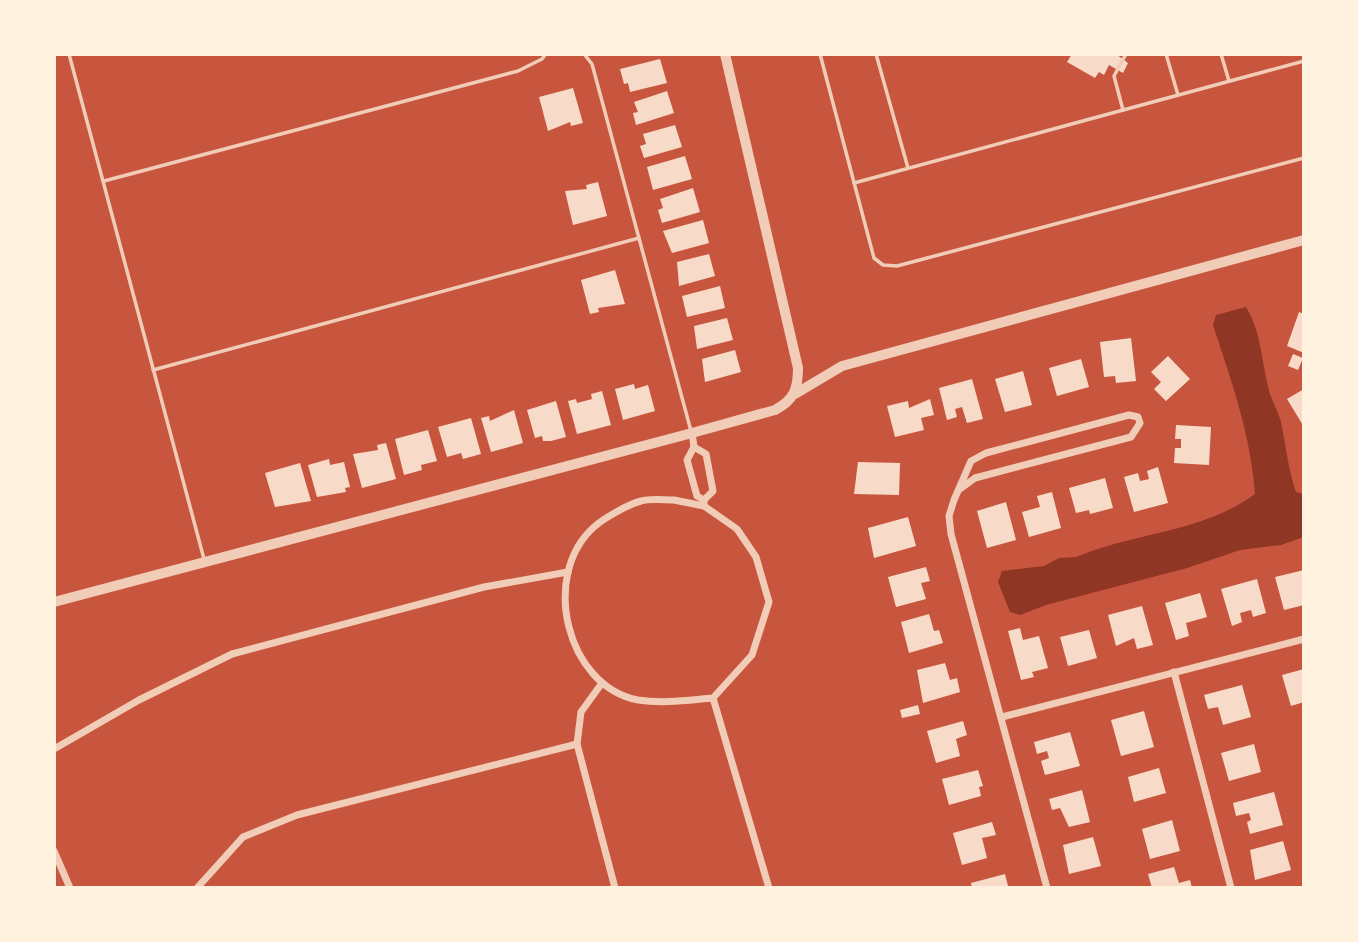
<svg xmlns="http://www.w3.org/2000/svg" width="1358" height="942" viewBox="0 0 1358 942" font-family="Karla,sans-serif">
<rect width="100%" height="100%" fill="#c8553d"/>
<!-- water -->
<path fill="#8f3625" d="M1246,307C1261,332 1261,357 1268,386C1270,398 1278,410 1281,422C1286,446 1288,469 1296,492L1304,494V537L1281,545L1240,550L1187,568L1046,605L1020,615L1010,612L998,582L1002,571L1044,566L1059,558L1076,557C1135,532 1202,533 1255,494C1251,435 1231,380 1213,325L1216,315Z"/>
<!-- building -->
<g fill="#f7dbc8">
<polygon points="1072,54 1116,54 1128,63 1123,73 1109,65 1104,75 1099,72 1095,78 1067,62"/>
<polygon points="660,59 667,83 630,92 628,83 624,84 620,69"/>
<polygon points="573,88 583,123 571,126 570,122 548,131 539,97"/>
<polygon points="667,91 674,113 636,125 633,113 638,112 634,102"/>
<polygon points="675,125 682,147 644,158 640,146 646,144 643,134"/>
<polygon points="685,156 692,179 653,190 647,167"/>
<polygon points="598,182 607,216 573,225 565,191 587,189 586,185"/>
<polygon points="693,188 700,212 662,223 658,210 663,208 660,199"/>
<polygon points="703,220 709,243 672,253 663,231"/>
<polygon points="709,254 715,276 679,286 677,262"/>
<polygon points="615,270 625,304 598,308 599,312 590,314 581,280"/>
<polygon points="720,286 725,308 687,317 682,296"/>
<polygon points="1299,312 1304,314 1304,353 1287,346"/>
<polygon points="727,318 733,340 697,349 694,326"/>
<polygon points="1131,338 1136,381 1116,383 1115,376 1104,377 1100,342"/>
<polygon points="735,350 741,372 705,382 702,359"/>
<polygon points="1293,354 1303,358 1298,370 1288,366"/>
<polygon points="1168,356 1190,379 1166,401 1154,389 1161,382 1151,372"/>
<polygon points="1081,359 1089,387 1057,396 1049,368"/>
<polygon points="1023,371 1032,405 1005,412 995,379"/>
<polygon points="972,379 983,419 967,423 962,407 955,409 957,417 947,420 939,388"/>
<polygon points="634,384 635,389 648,385 655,411 623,420 615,389"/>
<polygon points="1304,389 1304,427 1287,399"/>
<polygon points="602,391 611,425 577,434 568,401 576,399 577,403 592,399 591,394"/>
<polygon points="930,399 934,415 921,418 924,430 895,437 887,406 908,401 909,408"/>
<polygon points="556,401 566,437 551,441 543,441 542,436 535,438 527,410"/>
<polygon points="514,410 523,443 491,452 481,418 489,416 490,421"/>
<polygon points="471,418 481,454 463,459 461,453 447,457 438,427"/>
<polygon points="1176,425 1211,427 1209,465 1174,463 1175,448 1181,448 1181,439 1175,439"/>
<polygon points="428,430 437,461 421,465 422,470 404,475 395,439"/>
<polygon points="386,443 396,479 362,488 353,454 378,450 377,445"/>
<polygon points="329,459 330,465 344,462 350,487 345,488 346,492 317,497 308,465"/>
<polygon points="858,462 900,463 899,495 854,494"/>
<polygon points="300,463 311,501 275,507 265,473"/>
<polygon points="1158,467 1168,503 1134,512 1124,477 1138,473 1140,481 1149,479 1147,471"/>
<polygon points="1105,478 1113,508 1090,514 1089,510 1076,513 1069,488"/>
<polygon points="1052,492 1061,528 1029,537 1022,512 1040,507 1037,496"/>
<polygon points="1006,502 1016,540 987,548 977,511"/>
<polygon points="908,517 916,546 874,558 868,528"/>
<polygon points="926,567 930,581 921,583 926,599 896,607 888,577"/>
<polygon points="1304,570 1304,605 1284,610 1275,577"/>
<polygon points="1257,579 1266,613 1253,617 1251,610 1240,613 1242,622 1232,626 1221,589"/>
<polygon points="1200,593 1207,617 1186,623 1189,636 1176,640 1165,603"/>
<polygon points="1142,606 1153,645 1137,649 1134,638 1116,646 1108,615"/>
<polygon points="929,614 934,631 939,630 943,643 909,653 901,622"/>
<polygon points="1020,628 1023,640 1039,636 1048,668 1032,672 1034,677 1021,680 1008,631"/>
<polygon points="1089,630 1097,658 1068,666 1060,637"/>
<polygon points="945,663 950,680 957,678 960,692 923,703 917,670"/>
<polygon points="1304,669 1304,702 1291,706 1282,675"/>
<polygon points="1242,685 1251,717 1223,725 1218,707 1208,709 1204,695"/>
<polygon points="918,705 920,714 902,718 900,710"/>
<polygon points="1144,711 1154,747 1121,756 1111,720"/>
<polygon points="963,721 967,735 956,739 960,756 936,763 927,731"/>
<polygon points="1070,732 1080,766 1045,775 1041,761 1049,758 1047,751 1037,754 1034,742"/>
<polygon points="1254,744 1261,772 1229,781 1221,753"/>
<polygon points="1159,768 1166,793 1134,802 1128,777"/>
<polygon points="978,770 983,786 979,787 981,796 949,805 942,779"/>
<polygon points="1082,790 1090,822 1069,827 1060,808 1052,810 1049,799"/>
<polygon points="1274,792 1283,825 1250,834 1247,822 1251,820 1249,813 1236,816 1233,803"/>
<polygon points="1172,820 1180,851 1150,859 1142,829"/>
<polygon points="992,822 996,835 982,838 987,858 962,865 953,833"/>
<polygon points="1093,837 1101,866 1069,874 1063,845"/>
<polygon points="1283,841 1291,870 1255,880 1250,850"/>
<polygon points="1174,867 1179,883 1190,880 1192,888 1152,888 1148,874"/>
<polygon points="1005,874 1008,886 972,888 971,883"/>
</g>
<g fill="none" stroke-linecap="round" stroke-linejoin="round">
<!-- service -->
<g stroke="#f1ccb7" stroke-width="3.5">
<polyline points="69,54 204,559"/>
<polyline points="584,54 592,64 691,431"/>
<polyline points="820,54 874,258 883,265 897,266 1304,158"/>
<polyline points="876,54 908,168"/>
<polyline points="1166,54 1178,95"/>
<polyline points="1221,54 1229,81"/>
<polyline points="1123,110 1114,76 1126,54"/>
<polyline points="104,181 518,71 542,59 546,54"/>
<polyline points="854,183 1304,61"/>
<polyline points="153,370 639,238"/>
</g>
<!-- minor -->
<g stroke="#f1ccb7" stroke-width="7">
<polyline points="692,433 694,447 687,460 697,496 704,500 704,506"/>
<polyline points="694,447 706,454 713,491 704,500"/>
<polyline points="960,489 975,478 1131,437 1140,423 1138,417 1129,415 986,453 971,461 954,500 949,516 951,534 1047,888"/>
<path d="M674,500L704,506L737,529L756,557L769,602L752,655L713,698C689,700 663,704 638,700C566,686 540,575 594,527C604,518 629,504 641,501C651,498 664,500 674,500Z"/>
<polyline points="1174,672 1231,888"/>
<polyline points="602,683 581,712 577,744 615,888"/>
<polyline points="713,698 769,888"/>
<polyline points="1002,717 1304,639"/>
<polyline points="54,749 139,700 232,654 484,587 568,572"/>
<polyline points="54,851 70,888"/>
<polyline points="197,888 243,837 297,815 577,744"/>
</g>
<!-- tertiary -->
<g stroke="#f1ccb7" stroke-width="10">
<polyline points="795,394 842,366 1304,240"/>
<path d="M54,602L692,433L775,410C794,400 798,389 798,368L725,54"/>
</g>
</g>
<!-- border -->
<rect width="1358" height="942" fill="none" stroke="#fff3e0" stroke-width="112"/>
</svg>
